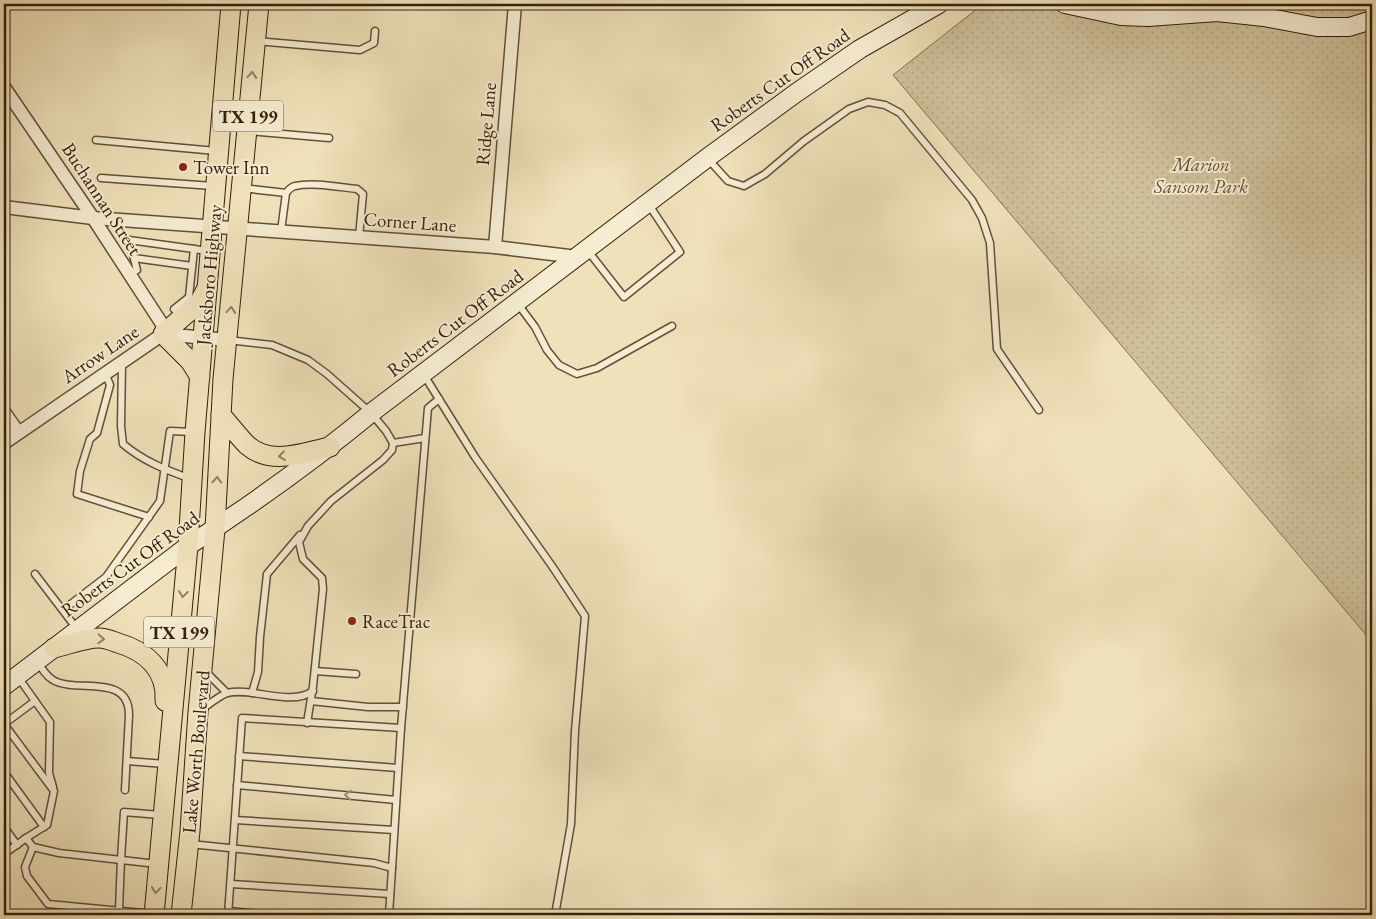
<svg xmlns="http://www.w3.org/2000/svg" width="1376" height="919" viewBox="0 0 1376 919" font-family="'EB Garamond',serif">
<defs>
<pattern id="park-dots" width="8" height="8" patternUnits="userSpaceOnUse" patternTransform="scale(1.25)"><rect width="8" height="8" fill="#cfc09c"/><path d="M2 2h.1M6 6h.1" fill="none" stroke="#b2a585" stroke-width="1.8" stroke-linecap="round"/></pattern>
</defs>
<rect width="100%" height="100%" fill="#efe1ba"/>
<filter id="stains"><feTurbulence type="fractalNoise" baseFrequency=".004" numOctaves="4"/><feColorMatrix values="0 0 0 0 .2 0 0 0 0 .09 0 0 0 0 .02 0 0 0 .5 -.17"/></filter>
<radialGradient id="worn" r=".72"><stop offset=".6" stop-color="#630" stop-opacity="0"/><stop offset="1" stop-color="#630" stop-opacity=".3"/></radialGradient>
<!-- park -->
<polygon fill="url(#park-dots)" stroke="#817054" points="983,4 1372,4 1372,642 893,75"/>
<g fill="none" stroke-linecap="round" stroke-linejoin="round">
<defs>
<g id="lane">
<polyline points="256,41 360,50 374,43 375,31"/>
<polyline points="248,131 329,138"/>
<polyline points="96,140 216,151"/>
<polyline points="708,159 728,181 744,186 765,174 804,141 849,109 868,102 885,105 900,113 972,200 982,218 990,243 997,349 1039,410"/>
<polyline points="101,178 213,186"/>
<polyline points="242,188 286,193"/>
<path d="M281,231L286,193C289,189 291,187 295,186C313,182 338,187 357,189L363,194L359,237"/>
<polyline points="588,251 624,297 680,252 649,205"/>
<polyline points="134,258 192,266"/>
<polyline points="129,275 137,270 129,240 194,249"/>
<polyline points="518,304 535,327 547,350 559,365 577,374 597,368 672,326"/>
<polyline points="180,316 174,309 189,297 194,249 207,251"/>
<polyline points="228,340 272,345 308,360 327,374 371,413 386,431 393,443 392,450 383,460 331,501 308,526 299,542 303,559 322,578 323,589 313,686 307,723"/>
<path d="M122,363L121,426L123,444C143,461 166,470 191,479"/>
<polyline points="105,373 110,385 97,433 90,439 80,471 77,494 149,517"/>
<polyline points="424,375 475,457 552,566 585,616 575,731 571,824 555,915"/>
<polyline points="393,443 425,438"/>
<polyline points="35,574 77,629"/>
<polyline points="63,610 106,577 160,501 170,431 193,432"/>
<path d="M38,662C42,669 46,676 53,680C76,694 129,672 129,715L125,790"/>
<polyline points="205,671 227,693"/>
<polyline points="315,671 356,674"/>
<polyline points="252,693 258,672 260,637 267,574 300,535"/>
<polyline points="35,701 50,722 49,773 53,787"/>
<polyline points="311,701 368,707 403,707"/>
<path d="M201,710C208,705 219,696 227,693C253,687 291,707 313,691"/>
<polyline points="4,724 54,791 47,825 26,838"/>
<polyline points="4,724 35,701 18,677"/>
<polyline points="239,756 398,768"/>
<polyline points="127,761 165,764"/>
<polyline points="4,772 44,827"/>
<polyline points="237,785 396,800"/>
<polyline points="235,820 394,830"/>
<polyline points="4,827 17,845"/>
<polyline points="190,844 374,863 392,868"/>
<polyline points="33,847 25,867 27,876 48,904 153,914"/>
<polyline points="4,854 26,838 33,847 59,853 157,864"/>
<polyline points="231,884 390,894"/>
<polyline points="119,910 121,859 124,812 160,815"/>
<polyline points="229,911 271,915"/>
<polyline points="228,915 242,718 401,728"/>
<polyline points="389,915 401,728 428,408 439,399"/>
</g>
<g id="street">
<polyline points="4,87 93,218 162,324 163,334"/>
<polyline points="4,207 93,218 495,247 577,257"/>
<polyline points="495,247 515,4"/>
<polyline points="4,412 18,432"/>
<polyline points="4,443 163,334 228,340"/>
</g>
<g id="secondary">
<polyline points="1065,4 1121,16 1148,17 1217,12 1264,17 1317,27 1349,27 1372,20"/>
<path d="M4,686L188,546C251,505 313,461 371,413L707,158L796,93L860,49L939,4"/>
</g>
<g id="primary">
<polyline points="200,377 190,361 163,334 199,303 207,288"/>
<path d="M221,415C230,425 238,436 247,445C271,466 302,453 330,447"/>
<path d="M54,648C68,645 84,638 99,638C106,638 112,641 118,643C146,651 167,670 165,701"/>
<polyline points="154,915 188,546 195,432 231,4"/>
<polyline points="181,915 190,831 198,712 215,529 223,379 259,4"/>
</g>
</defs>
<!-- lane casing -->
<use href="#lane" stroke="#625037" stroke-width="9"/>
<!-- street casing -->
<use href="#street" stroke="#625037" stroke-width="15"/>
<!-- secondary casing -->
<use href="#secondary" stroke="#33200b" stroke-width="20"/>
<!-- primary casing -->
<use href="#primary" stroke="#33200b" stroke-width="21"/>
<!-- lane -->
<use href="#lane" stroke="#f5ecd2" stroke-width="6"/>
<!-- street -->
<use href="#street" stroke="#f5ecd2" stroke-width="12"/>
<!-- secondary -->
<use href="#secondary" stroke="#f5ecd2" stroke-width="18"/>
<!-- primary -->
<use href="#primary" stroke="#efe1ba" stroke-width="19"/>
</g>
<!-- one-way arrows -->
<defs><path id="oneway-chevron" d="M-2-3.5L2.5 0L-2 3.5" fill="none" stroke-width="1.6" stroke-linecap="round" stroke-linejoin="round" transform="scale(1.25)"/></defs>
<g stroke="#918062">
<use href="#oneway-chevron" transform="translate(252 75) rotate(-85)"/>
<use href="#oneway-chevron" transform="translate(231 310) rotate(-85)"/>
<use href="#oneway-chevron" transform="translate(282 456) rotate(173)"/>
<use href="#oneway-chevron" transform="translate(217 480) rotate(-87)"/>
<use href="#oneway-chevron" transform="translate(183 594) rotate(96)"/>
<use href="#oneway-chevron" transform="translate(101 639) rotate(3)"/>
<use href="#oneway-chevron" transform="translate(156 890) rotate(95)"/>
</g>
<use stroke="#9e9078" href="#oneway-chevron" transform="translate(348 795) rotate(-175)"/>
<!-- markers -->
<g fill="#8f2418" stroke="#f5ecd2" stroke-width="2">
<circle cx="183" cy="167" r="5"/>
<circle cx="352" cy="621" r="5"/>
</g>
<g text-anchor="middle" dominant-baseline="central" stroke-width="4" stroke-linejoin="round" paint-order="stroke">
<!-- shield labels -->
<g fill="#f5ecd2" stroke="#6d5d47" stroke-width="1">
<rect x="213" y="100.5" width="70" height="31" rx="4"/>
<rect x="144" y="616.5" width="70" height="31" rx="4"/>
</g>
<g font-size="18" font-weight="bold" fill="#33200b">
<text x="248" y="116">TX 199</text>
<text x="179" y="632">TX 199</text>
</g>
<!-- street labels -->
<g font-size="19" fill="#33200b" stroke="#f5ecd2">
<text transform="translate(780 80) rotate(-35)">Roberts Cut Off Road</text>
<text transform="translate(486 124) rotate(-85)">Ridge Lane</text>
<text transform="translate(102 199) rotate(57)">Buchannan Street</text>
<text transform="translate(410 222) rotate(4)">Corner Lane</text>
<text transform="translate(209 275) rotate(-85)">Jacksboro Highway</text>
<text transform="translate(455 323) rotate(-37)">Roberts Cut Off Road</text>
<text transform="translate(100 354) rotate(-34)">Arrow Lane</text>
<text transform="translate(130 564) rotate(-36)">Roberts Cut Off Road</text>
<text transform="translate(196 752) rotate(-85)">Lake Worth Boulevard</text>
</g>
<!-- park labels -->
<g font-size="19" font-style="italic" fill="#625036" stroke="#f5ecd2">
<text x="1201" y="164">Marion<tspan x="1201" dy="22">Sansom Park</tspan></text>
</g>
<!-- poi labels -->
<g font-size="19" fill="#33200b" stroke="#f5ecd2" text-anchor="start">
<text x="193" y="167">Tower Inn</text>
<text x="362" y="621">RaceTrac</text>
</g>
</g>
<!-- margin -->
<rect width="1376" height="919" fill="none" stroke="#efe1ba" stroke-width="20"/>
<rect x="5" y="5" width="1366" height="909" fill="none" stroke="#33200b" stroke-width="2.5"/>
<rect x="10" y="10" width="1356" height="899" fill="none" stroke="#33200b"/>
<rect width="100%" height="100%" filter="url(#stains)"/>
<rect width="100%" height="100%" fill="url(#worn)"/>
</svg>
